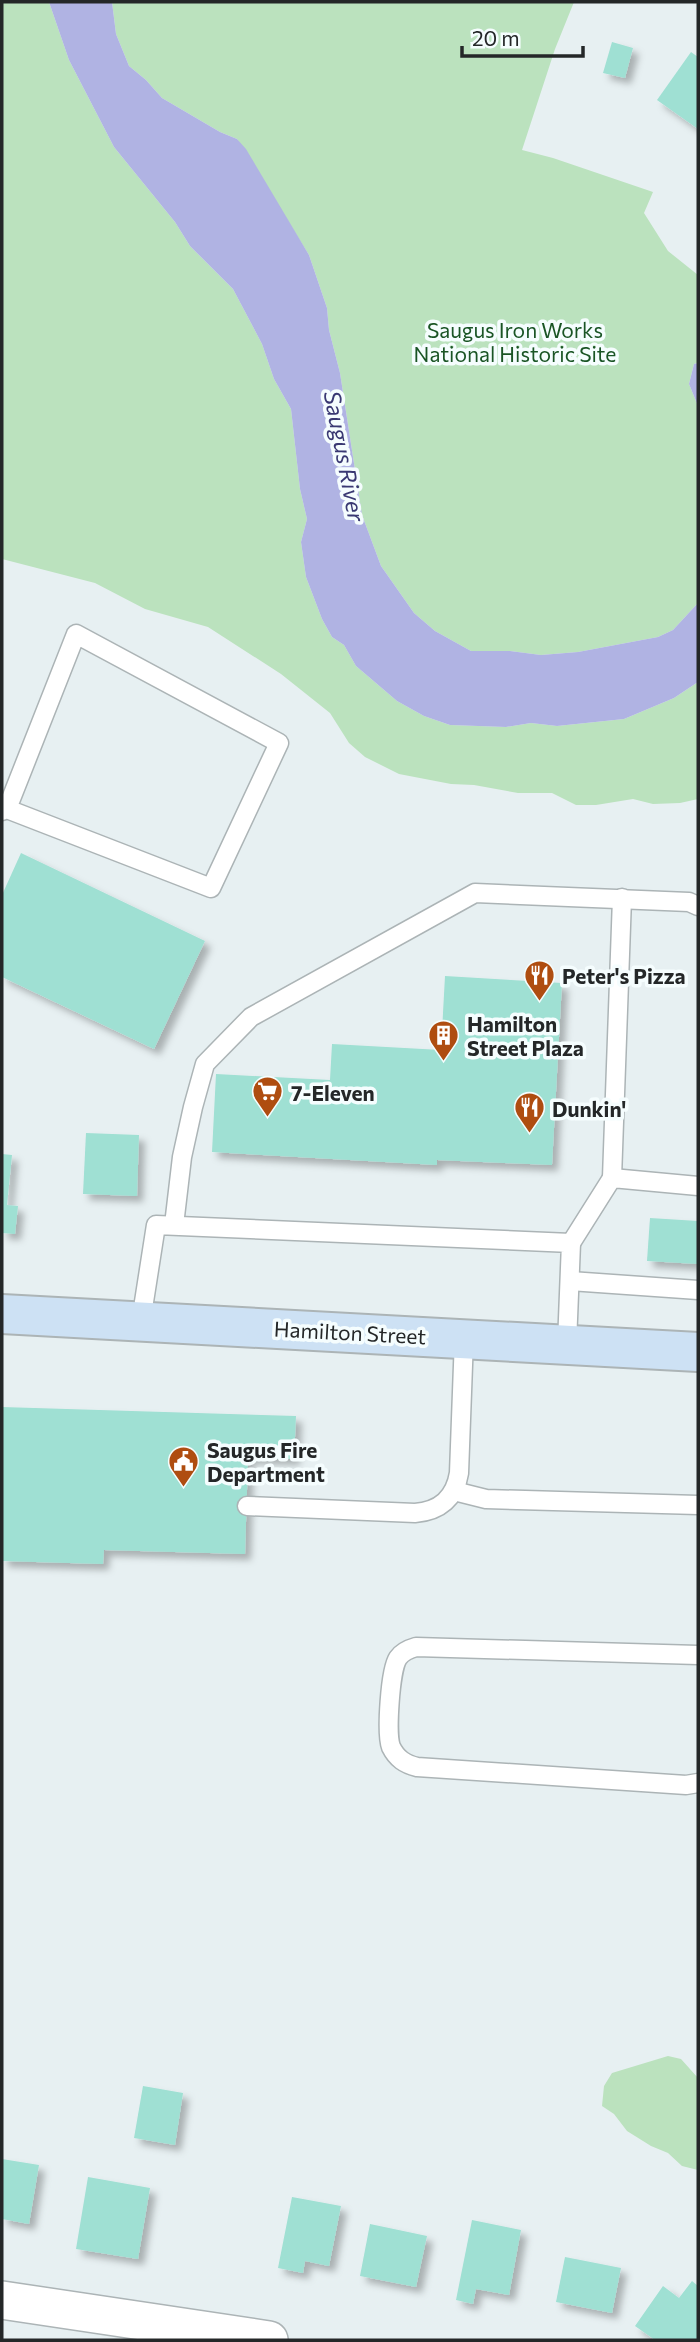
<svg xmlns="http://www.w3.org/2000/svg" width="700" height="2342" viewBox="0 0 700 2342" font-family="Commissioner,sans-serif">
<defs>
<filter id="shadow"><feDropShadow dx="6" dy="6" stdDeviation="3.5" flood-color="#0004"/></filter>
</defs>
<rect width="100%" height="100%" fill="#e7f0f2"/>
<!-- green -->
<g fill="#bbe2be">
<polygon points="2,2 49,2 69,60 114,147 175,222 190,246 233,289 262,344 274,379 291,409 300,489 307,519 301,542 306,577 322,619 332,637 344,645 356,666 397,701 424,716 450,725 506,727 531,723 557,726 624,719 674,698 698,682 698,799 680,803 653,804 633,799 596,805 576,805 552,793 518,793 474,785 451,784 399,774 365,757 349,743 330,713 281,674 208,627 145,609 95,583 2,559"/>
<polygon points="112,2 574,2 555,49 522,150 553,158 653,192 644,213 668,251 698,275 698,363 694,364 689,384 698,406 698,603 673,630 658,637 578,652 541,655 510,651 471,651 435,631 414,613 381,566 362,515 340,373 329,330 327,308 309,255 237,139 220,132 162,98 146,80 129,66 116,34"/>
<polygon points="668,2056 681,2059 698,2078 698,2170 682,2166 668,2153 651,2146 627,2131 614,2114 602,2106 604,2086 612,2073"/>
</g>
<!-- water -->
<g fill="#b0b3e3">
<polygon points="49,2 112,2 116,34 129,66 146,80 162,98 220,132 237,139 246,149 309,255 327,308 329,330 340,373 362,515 381,566 414,613 435,631 471,651 510,651 541,655 578,652 658,637 673,630 698,603 698,682 674,698 624,719 557,726 531,723 506,727 450,725 424,716 397,701 356,666 344,645 332,637 322,619 306,577 301,542 307,519 300,489 291,409 274,379 262,344 233,289 190,246 175,222 114,147 69,60"/>
<polygon points="698,363 698,406 689,384 694,364"/>
</g>
<!-- building -->
<g fill="#9fe0d3" filter="url(#shadow)">
<polygon points="612,42 633,48 625,78 603,73"/>
<polygon points="691,52 698,57 698,129 657,100"/>
<polygon points="21,853 205,941 154,1049 2,977 2,895"/>
<polygon points="445,976 562,983 552,1165 437,1160 437,1165 212,1152 216,1074 330,1080 332,1044 441,1050"/>
<polygon points="86,1133 139,1135 137,1196 83,1194"/>
<polygon points="2,1154 12,1155 7,1205 18,1206 15,1234 2,1233"/>
<polygon points="650,1218 698,1221 698,1264 647,1261"/>
<polygon points="2,1407 296,1416 294,1459 248,1458 245,1554 104,1550 103,1564 2,1561"/>
<polygon points="143,2086 183,2093 175,2145 134,2138"/>
<polygon points="2,2159 39,2165 29,2224 2,2219"/>
<polygon points="88,2177 150,2188 138,2259 76,2249"/>
<polygon points="292,2197 341,2206 329,2266 305,2261 303,2273 278,2268"/>
<polygon points="472,2220 521,2230 509,2295 476,2289 473,2304 456,2300"/>
<polygon points="370,2224 427,2236 416,2287 360,2276"/>
<polygon points="565,2257 621,2268 612,2313 556,2302"/>
<polygon points="692,2281 698,2286 698,2340 655,2340 635,2326 663,2286 679,2298"/>
</g>
<g fill="none" stroke-linecap="round" stroke-linejoin="round">
<defs>
<g id="lane">
<polyline points="2,811 7,809 211,888 279,743 76,634 7,809"/>
<polyline points="612,1178 622,898"/>
<polyline points="174,1225 182,1157 193,1107 205,1064 251,1017 475,893 689,902 698,906"/>
<polyline points="571,1243 612,1178 698,1186"/>
<polyline points="570,1281 698,1290"/>
<polyline points="141,1321 156,1225 571,1243 567,1344"/>
<polyline points="454,1491 486,1499 698,1505"/>
<path d="M247,1506L415,1513C440,1511 455,1498 459,1473L464,1338"/>
<path d="M698,1655L416,1647C409,1649 402,1652 398,1658C390,1670 386,1734 391,1747C397,1759 405,1764 417,1767L686,1785L698,1783"/>
</g>
<polyline id="street" points="2,2300 269,2340"/>
<polyline id="secondary" points="2,1314 698,1352"/>
</defs>
<!-- lane casing -->
<use href="#lane" stroke="#acb4b6" stroke-width="21"/>
<!-- street casing -->
<use href="#street" stroke="#acb4b6" stroke-width="40"/>
<!-- secondary casing -->
<use href="#secondary" stroke="#acb4b6" stroke-width="42"/>
<!-- lane -->
<use href="#lane" stroke="#fff" stroke-width="18"/>
<!-- street -->
<use href="#street" stroke="#fff" stroke-width="37"/>
<!-- secondary -->
<use href="#secondary" stroke="#cde1f4" stroke-width="38"/>
</g>
<!-- icons -->
<defs>
<symbol id="restaurant-pin" viewBox="-11 -11 22 30"><path d="M0 17L-7.5 6A9.5 9.5 0 1 1 7.5 6Z" fill="#af4d10" stroke="#f5fdfe"/><path d="M-5-6h1v4h1v-4h1v4h1v-4h1v5L-1.5 .5V6h-2V.5L-5-1ZM5-6V6H3V1.5H1.5Q1.5-4 5-6Z" fill="#fff"/></symbol>
<symbol id="building-pin" viewBox="-11 -11 22 30"><path d="M0 17L-7.5 6A9.5 9.5 0 1 1 7.5 6Z" fill="#af4d10" stroke="#f5fdfe"/><path d="M-4-6H4V6H1V3H-1V6H-4ZM-2.5-4.3h1.7v1.8h-1.7ZM.8-4.3h1.7v1.8H.8ZM-2.5-1h1.7V.8h-1.7ZM.8-1h1.7V.8H.8Z" fill="#fff"/></symbol>
<symbol id="supermarket-pin" viewBox="-11 -11 22 30"><path d="M0 17L-7.5 6A9.5 9.5 0 1 1 7.5 6Z" fill="#af4d10" stroke="#f5fdfe"/><path d="M-6-5.5h2.5l.6 2H6L4.5 2H-2.5L-4.4-4H-6ZM-1.5 3.2a1.3 1.3 0 1 0 .1 0ZM3 3.2a1.3 1.3 0 1 0 .1 0Z" fill="#fff"/></symbol>
<symbol id="civic-pin" viewBox="-11 -11 22 30"><path d="M0 17L-7.5 6A9.5 9.5 0 1 1 7.5 6Z" fill="#af4d10" stroke="#f5fdfe"/><path d="M-.6-6.5H3V-4.5H.6V-3L4-1V1h2V6H-6V1h2V-1L-.6-3ZM-1.2 2.5V6h2.4V2.5Z" fill="#fff"/></symbol>
</defs>
<g fill-rule="evenodd">
<use href="#restaurant-pin" x="522" y="958" width="35" height="47"/>
<use href="#building-pin" x="426" y="1018" width="35" height="47"/>
<use href="#supermarket-pin" x="250" y="1074" width="35" height="47"/>
<use href="#restaurant-pin" x="512" y="1090" width="35" height="47"/>
<use href="#civic-pin" x="166" y="1444" width="35" height="47"/>
</g>
<g text-anchor="middle" dominant-baseline="central" stroke-width="7" stroke-linejoin="round" paint-order="stroke">
<!-- park labels -->
<g font-size="21" fill="#1a5525" stroke="#f5fdfe">
<text x="515" y="329">Saugus Iron Works<tspan x="515" dy="24">National Historic Site</tspan></text>
</g>
<!-- poi labels -->
<g font-size="21" font-weight="bold" fill="#242728" stroke="#f5fdfe" text-anchor="start">
<text x="562" y="975">Peter's Pizza</text>
<text x="467" y="1023">Hamilton<tspan x="467" dy="24">Street Plaza</tspan></text>
<text x="291" y="1092">7-Eleven</text>
<text x="552" y="1108">Dunkin'</text>
<text x="207" y="1449">Saugus Fire<tspan x="207" dy="24">Department</tspan></text>
</g>
<!-- street labels -->
<g font-size="21" fill="#242728" stroke="#f5fdfe">
<text transform="translate(350 1332) rotate(3)">Hamilton Street</text>
</g>
<!-- water labels -->
<g font-size="23" font-style="italic" fill="#393872" stroke="#f5fdfe">
<text transform="translate(345 456) rotate(79)">Saugus River</text>
</g>
</g>
<!-- border -->
<rect width="700" height="2342" fill="none" stroke="#242728" stroke-width="7"/>
<!-- scale -->
<path d="M462 46v10h121v-10" fill="none" stroke="#242728" stroke-width="3.5"/>
<text x="472" y="46" font-size="21" fill="#242728" stroke="#f5fdfe" stroke-width="5" paint-order="stroke">20 m</text>
</svg>
